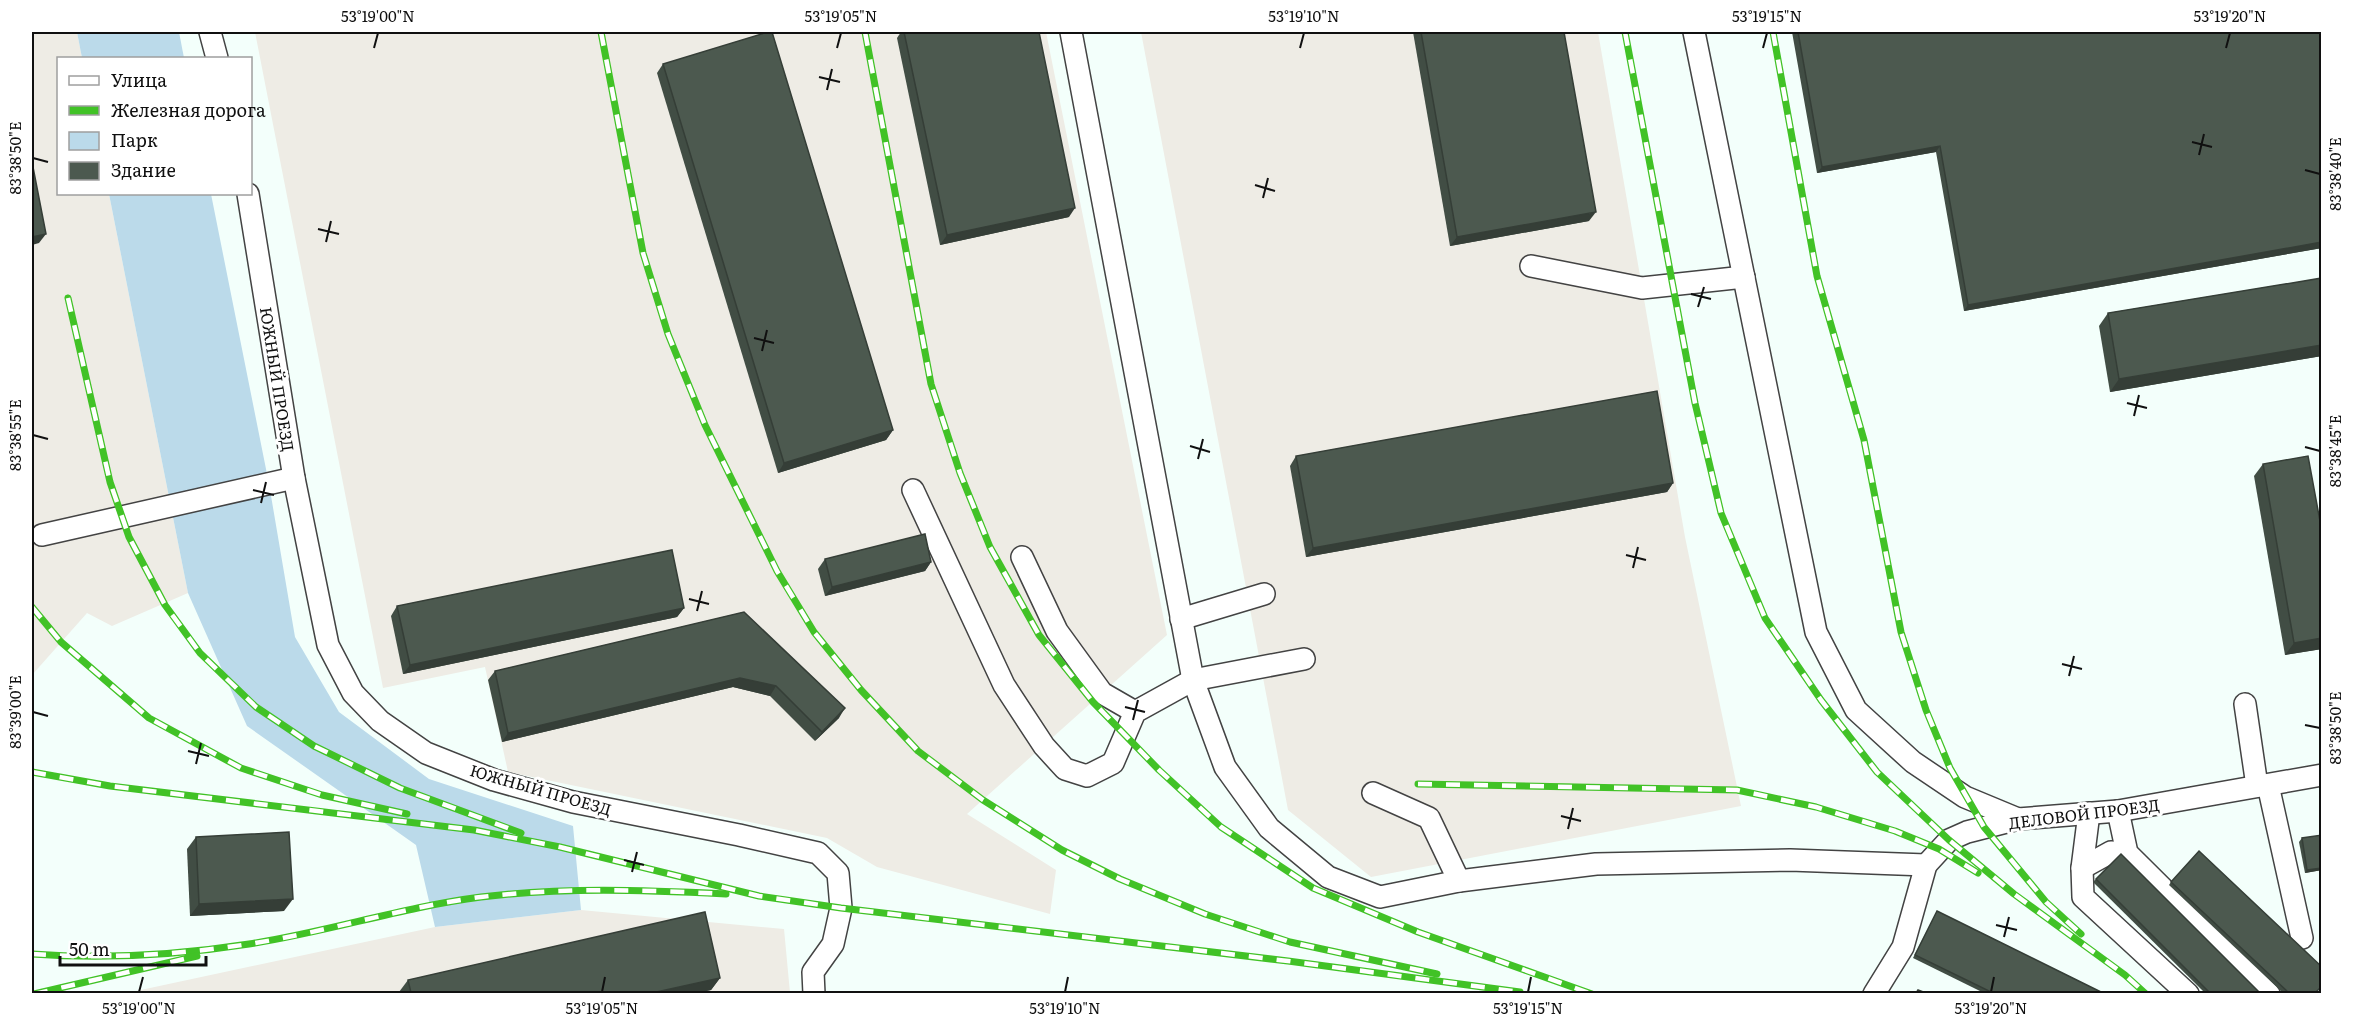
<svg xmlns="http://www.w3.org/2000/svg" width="2353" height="1025" viewBox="0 0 2353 1025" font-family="Literata,serif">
<rect width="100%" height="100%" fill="#f3fffb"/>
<!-- industrial -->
<g fill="#eeece5">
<polygon points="32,32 77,32 82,58 58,58 58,194 109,194 188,593 112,626 87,613 32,675"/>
<polygon points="255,32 1046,32 1167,635 967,814 1056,870 1050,914 877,867 827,838 508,772 485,667 383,688"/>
<polygon points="1141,32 1598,32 1685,537 1741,806 1371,877 1288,810"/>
<polygon points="581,910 784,929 790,993 122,994 435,927"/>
</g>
<!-- green -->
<g fill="#bbdaea">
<polygon points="77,32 179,32 184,58 82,58"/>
<polygon points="109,194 211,194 269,484 295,637 339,712 429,779 573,826 581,910 435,927 416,845 247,726 188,593"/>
</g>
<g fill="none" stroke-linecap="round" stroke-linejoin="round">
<defs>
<g id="minor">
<polyline points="210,32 217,58"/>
<polyline points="1071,32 1193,680 1225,767 1269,828 1328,877 1380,897 1459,881 1596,864 1790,860 1926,865"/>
<polyline points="1694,32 1816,632 1856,710 1913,762 1965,797 2018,819"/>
<polyline points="248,194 294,478 328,645 353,693 380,721 426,753 494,780 573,802 739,835 818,853 838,873 841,908 833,944 813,972 814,994"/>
<polyline points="1531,266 1642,288 1744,277"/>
<polyline points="913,490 1004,685 1044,746 1065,769 1087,776 1113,763 1135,712 1193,680 1304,659"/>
<polyline points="42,535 294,478"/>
<polyline points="1022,557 1057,631 1102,693 1135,712"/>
<polyline points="1181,619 1264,594"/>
<polyline points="2245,704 2257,786"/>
<polyline points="2268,785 2302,938"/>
<polyline points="1373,793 1429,818 1459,881"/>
<polyline points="2118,811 2127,853 2269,994"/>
<polyline points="2089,813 2082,868 2083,897 2188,994"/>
<polyline points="2082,868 2111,852 2127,853"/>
<polyline points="1874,994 1903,947 1926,865 1949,840 1967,832 2018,819 2118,811 2322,775"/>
</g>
</defs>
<!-- minor casing -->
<use href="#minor" stroke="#434343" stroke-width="24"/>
<!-- minor -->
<use href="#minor" stroke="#fff" stroke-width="21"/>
<defs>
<g id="rail">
<polyline points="601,32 643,253 668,334 705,425 777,571 814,632 861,690 918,751 983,800 1062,850 1120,879 1205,914 1290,942 1437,974"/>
<polyline points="865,32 931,384 960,473 990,547 1039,635 1093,702 1159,770 1221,827 1313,888 1418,932 1592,994"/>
<polyline points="1625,32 1695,403 1721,513 1765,618 1821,700 1877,772 1949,840 2014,894 2125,975 2146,994"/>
<polyline points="1773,32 1817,276 1864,440 1901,632 1926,710 1950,768 1984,827 2046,902 2081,934"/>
<polyline points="68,298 110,482 129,537 165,605 200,653 256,707 314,746 400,788 521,833"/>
<polyline points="32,607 61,642 149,718 241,768 322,795 407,814"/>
<polyline points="32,772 110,786 474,830 560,847 759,896 841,908 1288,961 1520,992"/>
<polyline points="1418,784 1737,790 1816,807 1895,831 1939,849 1978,873"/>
<path d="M32,954C103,959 178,955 249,944C327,932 403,907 481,897C562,887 645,890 726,894"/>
<polyline points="34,994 197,956"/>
</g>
</defs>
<!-- rail casing -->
<use href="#rail" stroke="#41c226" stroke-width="7"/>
<!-- rail -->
<use href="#rail" stroke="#fff" stroke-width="4.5" stroke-dasharray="14" stroke-linecap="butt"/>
</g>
<!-- wall -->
<g fill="#414d44">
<polygon points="901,32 1039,32 1069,217 940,245 897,38"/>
<polygon points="1413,32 1564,32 1589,221 1450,246"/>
<polygon points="1792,32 2322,32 2322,248 1964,311 1936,152 1817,173"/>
<polygon points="663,64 893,430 886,440 778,473 657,73"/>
<polygon points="2322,278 2322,356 2110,392 2099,326 2108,313"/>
<polygon points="1296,456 1673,483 1667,492 1306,557 1290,466"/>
<polygon points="2263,464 2322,532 2322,649 2285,655 2254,476"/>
<polygon points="825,559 931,562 925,571 825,596 818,569"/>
<polygon points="397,606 684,608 677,617 403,674 391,616"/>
<polygon points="744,612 839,718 815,741 770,696 733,687 502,742 488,680 495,671"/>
<polygon points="196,837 284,911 190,916 187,849"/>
<polygon points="2302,838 2322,870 2305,873 2299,842"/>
<polygon points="2096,879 2260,993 2205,993 2093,882"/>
<polygon points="2171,882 2316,993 2283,993 2169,885"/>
<polygon points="1937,911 2103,993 1984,993 1913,958"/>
<polygon points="720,978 711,990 697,993 400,993 399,992 408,980"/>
</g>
<!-- shaded-wall -->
<g fill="#353e37">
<polygon points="1940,146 1936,152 1817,173 1822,167"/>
<polygon points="1075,208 1069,217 940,245 947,235"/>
<polygon points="1596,212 1589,221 1450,246 1457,237"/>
<polygon points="46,234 39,243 32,245 32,237"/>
<polygon points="2322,242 2322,248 1964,311 1968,305"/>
<polygon points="2322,345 2322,356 2110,392 2119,379"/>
<polygon points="893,430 886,440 778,473 784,463"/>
<polygon points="1673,483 1667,492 1306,557 1313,548"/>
<polygon points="931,562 925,571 825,596 832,587"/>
<polygon points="684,608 677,617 403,674 410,665"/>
<polygon points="2322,638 2322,649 2285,655 2294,643"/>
<polygon points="740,678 776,686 770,696 733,687 502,742 508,733"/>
<polygon points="845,708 839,718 815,741 822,732"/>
<polygon points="2322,868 2322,870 2305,873 2307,870"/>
<polygon points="293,899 284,911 190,916 199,904"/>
<polygon points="720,978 711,990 697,993 652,993"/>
</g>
<!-- building -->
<g fill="#4c594f" stroke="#353e37" stroke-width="1.5">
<polygon points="768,32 772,32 893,430 784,463 663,64"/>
<polygon points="904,32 1039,32 1075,208 947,235"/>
<polygon points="1421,32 1564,32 1596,212 1457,237"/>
<polygon points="1798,32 2322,32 2322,242 1968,305 1940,146 1822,167"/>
<polygon points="32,162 46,234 32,237"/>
<polygon points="2322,278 2322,345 2119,379 2108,313"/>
<polygon points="1657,391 1673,483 1313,548 1296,456"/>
<polygon points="2308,456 2322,532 2322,638 2294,643 2263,464"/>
<polygon points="925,534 931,562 832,587 825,559"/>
<polygon points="672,550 684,608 410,665 397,606"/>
<polygon points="744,612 845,708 822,732 776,686 740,678 508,733 495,671"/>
<polygon points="289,832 293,899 199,904 196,837"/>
<polygon points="2322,835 2322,868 2307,870 2302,838"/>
<polygon points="2199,851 2322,967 2322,986 2315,993 2289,993 2171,882"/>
<polygon points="2121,854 2260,993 2210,993 2096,879"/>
<polygon points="1937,911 2103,993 1993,993 1915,955"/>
<polygon points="705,912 720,978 652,993 411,993 408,980"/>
<polygon points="1918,990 1926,993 1916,993"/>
</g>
<!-- ticks -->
<path fill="none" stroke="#101010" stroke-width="2" d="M374,48L378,33M837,48L841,33M1300,48L1304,33M1763,48L1767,33M2226,48L2230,33M819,77L840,82M827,90L832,69M2192,142L2212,147M2199,155L2204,134M33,158L48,162M2305,170L2320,174M1255,185L1275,191M1263,198L1268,178M318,229L339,234M326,242L331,221M1691,294L1711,299M1698,307L1704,287M754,338L774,343M762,351L767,330M2127,403L2147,408M2134,416L2139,395M33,435L48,439M1190,446L1210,452M2305,447L2320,451M1198,459L1203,439M253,490L274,495M261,503L266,482M1626,555L1646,560M1633,568L1638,547M689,599L709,604M697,611L702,591M2062,664L2082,669M2069,676L2074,656M1125,707L1145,712M33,712L48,716M1133,720L1138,700M2305,725L2320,728M188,751L209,756M196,764L201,743M1561,816L1581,821M1568,829L1573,808M624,860L644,865M632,872L637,852M1996,925L2017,930M2004,937L2009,917M139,992L143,977M602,992L605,977M1065,992L1068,977M1528,992L1531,977M1991,992L1994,977"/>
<g text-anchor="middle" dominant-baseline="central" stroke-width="6" stroke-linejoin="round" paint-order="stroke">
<!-- street labels -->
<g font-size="16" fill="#101010" stroke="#fff">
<text transform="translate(278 379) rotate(81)">ЮЖНЫЙ ПРОЕЗД</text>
<text transform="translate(541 789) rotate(16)">ЮЖНЫЙ ПРОЕЗД</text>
<text transform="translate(2084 813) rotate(-7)">ДЕЛОВОЙ ПРОЕЗД</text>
</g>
</g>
<!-- border -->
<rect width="2353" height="1025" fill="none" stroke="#ffffff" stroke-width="66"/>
<!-- legend -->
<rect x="57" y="57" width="195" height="138" fill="#ffffff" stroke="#9f9f9f" stroke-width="1.5"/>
<rect x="69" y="76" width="30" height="9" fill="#ffffff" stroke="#9f9f9f" stroke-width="1.5"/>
<text x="111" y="87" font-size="18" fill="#101010">Улица</text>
<rect x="69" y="106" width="30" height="9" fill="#41c226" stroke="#9f9f9f" stroke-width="1.5"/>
<text x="111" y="117" font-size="18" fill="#101010">Железная дорога</text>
<rect x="69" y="132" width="30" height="18" fill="#bbdaea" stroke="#9f9f9f" stroke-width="1.5"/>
<text x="111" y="147" font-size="18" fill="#101010">Парк</text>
<rect x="69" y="162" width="30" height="18" fill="#4c594f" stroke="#9f9f9f" stroke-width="1.5"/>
<text x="111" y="177" font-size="18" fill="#101010">Здание</text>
<!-- scale -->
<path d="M60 956v9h146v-9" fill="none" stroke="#101010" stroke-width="3"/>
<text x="69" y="956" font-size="18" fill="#101010" stroke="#ffffff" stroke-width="4.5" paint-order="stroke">50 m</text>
<rect x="33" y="33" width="2287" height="959" fill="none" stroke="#101010" stroke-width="2"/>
<g font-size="15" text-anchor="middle" fill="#101010">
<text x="378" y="22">53°19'00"N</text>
<text x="841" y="22">53°19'05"N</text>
<text x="1304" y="22">53°19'10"N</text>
<text x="1767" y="22">53°19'15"N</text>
<text x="2230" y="22">53°19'20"N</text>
<text transform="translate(16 158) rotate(-90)" y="5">83°38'50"E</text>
<text transform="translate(2336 174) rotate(-90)" y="5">83°38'40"E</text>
<text transform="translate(16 435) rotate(-90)" y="5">83°38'55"E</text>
<text transform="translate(2336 451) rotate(-90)" y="5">83°38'45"E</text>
<text transform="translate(16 712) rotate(-90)" y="5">83°39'00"E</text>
<text transform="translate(2336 728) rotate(-90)" y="5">83°38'50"E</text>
<text x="139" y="1014">53°19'00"N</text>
<text x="602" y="1014">53°19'05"N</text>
<text x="1065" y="1014">53°19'10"N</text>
<text x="1528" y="1014">53°19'15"N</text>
<text x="1991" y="1014">53°19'20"N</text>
</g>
</svg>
